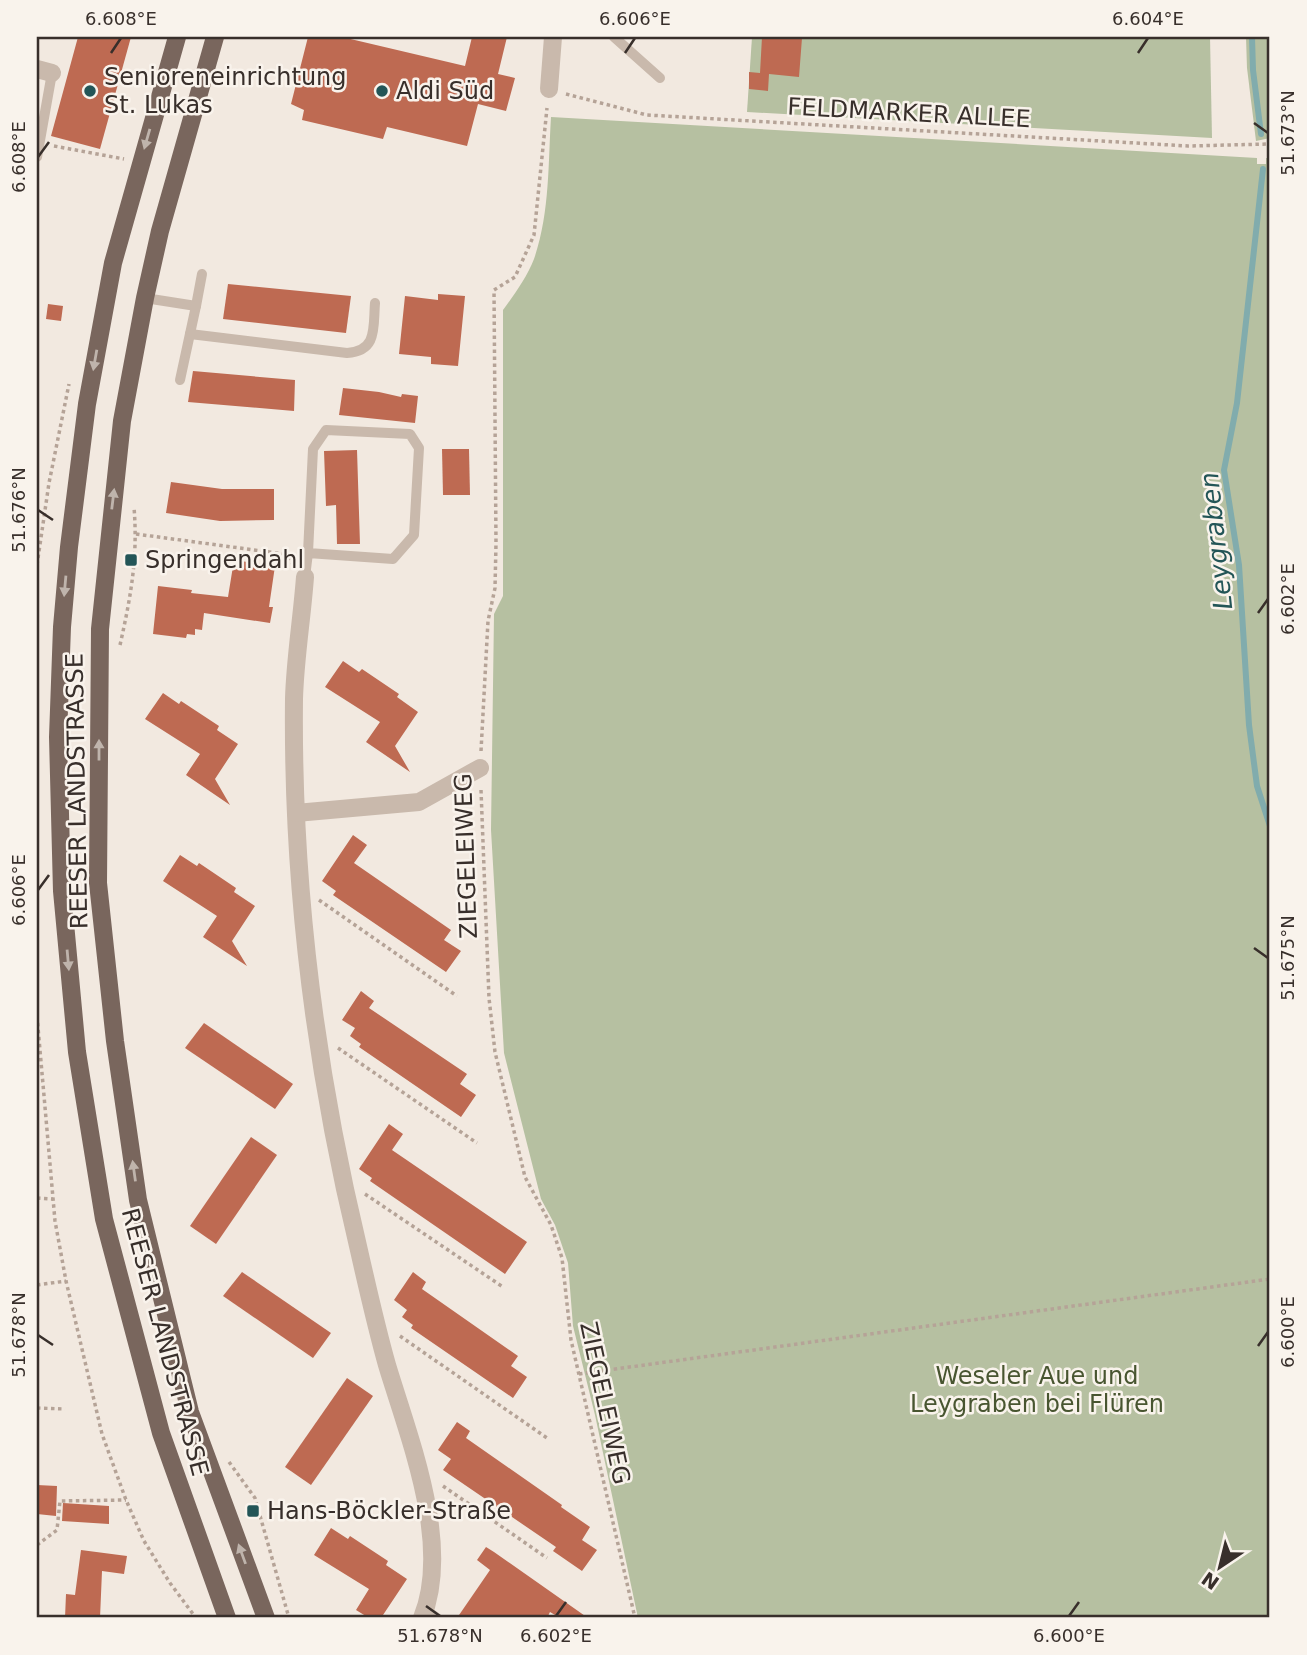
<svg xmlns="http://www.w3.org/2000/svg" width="1307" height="1655" viewBox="0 0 1307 1655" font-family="'DejaVu Sans',sans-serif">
<rect width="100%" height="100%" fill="#f2e9e0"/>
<!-- green -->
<g fill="#b6c0a1">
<polygon points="752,37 1210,37 1212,138 747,112"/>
<polygon points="1246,37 1270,37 1270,138 1256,141 1247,68"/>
<path d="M551,117L1257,158V164H1266V158H1270V1618H638L595,1415L573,1326L568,1263L555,1225L541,1199L504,1053L491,830L494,614L503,596V310C514,295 527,277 534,259C550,213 548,164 551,117Z"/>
</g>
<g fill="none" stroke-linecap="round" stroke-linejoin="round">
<!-- stream -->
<g stroke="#81acad" stroke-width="6">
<polyline points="1252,37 1253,70 1261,134"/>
<polyline points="1263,169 1237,403 1224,470 1239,565 1249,725 1257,786 1270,826"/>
</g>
</g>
<!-- building -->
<g fill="#be6a52">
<polygon points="78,37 131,37 100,149 51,136"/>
<polygon points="308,37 342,37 465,66 472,37 507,37 498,74 515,78 506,111 478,104 467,146 387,127 383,139 302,120 304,110 291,104"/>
<polygon points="762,37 802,38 799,77 769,74 768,91 749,89 749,72 760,73"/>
<polygon points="228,284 351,296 346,333 223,319"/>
<polygon points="438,294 465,296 458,366 431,364 431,357 399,354 405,296 438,300"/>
<polygon points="48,304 63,306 61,321 46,319"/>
<polygon points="193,371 295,380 294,411 188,402"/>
<polygon points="343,388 379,392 401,397 402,394 418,396 415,423 339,415"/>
<polygon points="442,449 469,449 470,495 443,495"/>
<polygon points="357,450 360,544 337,544 336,505 326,506 324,451"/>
<polygon points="171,482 222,489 274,489 274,520 220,521 166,513"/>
<polygon points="234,560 275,566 269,607 273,607 270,623 204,613 202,630 195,629 195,635 187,634 186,638 153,634 158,586 192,590 191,593 228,597"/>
<polygon points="343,661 359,672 362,669 399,694 397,697 418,712 395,746 410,772 366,742 380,722 325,687"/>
<polygon points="163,693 179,704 181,701 219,726 217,730 238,744 215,779 230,805 186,775 200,754 145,719"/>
<polygon points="353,835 367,845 354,863 451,930 444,940 461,951 446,972 333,895 336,891 322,881"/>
<polygon points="180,855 197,866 199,863 236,888 234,892 255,906 232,941 247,966 203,937 217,916 163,881"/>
<polygon points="361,991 374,1001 369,1008 467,1074 460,1084 476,1095 461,1117 359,1047 361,1044 350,1036 355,1028 342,1020"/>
<polygon points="204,1023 293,1084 275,1109 185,1048"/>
<polygon points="389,1124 403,1134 392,1150 527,1242 505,1274 370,1181 372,1178 359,1169"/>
<polygon points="251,1137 277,1155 216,1244 190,1226"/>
<polygon points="242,1272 331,1333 313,1358 223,1296"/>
<polygon points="413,1272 426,1282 422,1289 518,1356 511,1366 527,1377 513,1398 411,1328 413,1325 402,1317 407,1310 394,1300"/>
<polygon points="347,1378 373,1396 311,1485 285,1467"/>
<polygon points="457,1422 470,1431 466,1438 562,1505 561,1507 590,1527 582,1540 597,1550 582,1571 553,1551 556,1547 443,1470 451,1459 438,1450"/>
<polygon points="37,1485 57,1486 56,1516 37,1514"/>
<polygon points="63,1503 109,1506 109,1524 62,1521"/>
<polygon points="331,1528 348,1539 350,1536 388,1561 386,1565 407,1579 381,1618 369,1618 356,1610 369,1589 314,1555"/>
<polygon points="486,1547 494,1552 588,1618 560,1618 550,1612 547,1618 489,1618 484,1615 480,1618 457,1618 490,1570 477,1560"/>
<polygon points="81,1550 127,1556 124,1574 102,1571 100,1618 65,1618 66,1594 75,1595"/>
</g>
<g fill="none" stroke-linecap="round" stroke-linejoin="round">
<!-- path -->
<g stroke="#b5a397" stroke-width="3.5" stroke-dasharray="3.5 3.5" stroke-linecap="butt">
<polyline points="566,94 647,115 1188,146 1270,144"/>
<polyline points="54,146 124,159"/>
<polyline points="136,534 284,554 293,564"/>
<polyline points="37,565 49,483 69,384"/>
<path d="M120,645C131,596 138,557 134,507"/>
<polyline points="481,751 488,621 495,588 496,543 494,290 515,277 534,235 547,108"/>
<polyline points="481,790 489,998 495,1052 525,1177 551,1225 562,1258 571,1340 635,1618"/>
<polyline points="319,900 457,996"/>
<polyline points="37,1016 55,1221 66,1281 102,1434 126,1500 144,1541 170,1583 196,1618"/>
<polyline points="338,1048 477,1143"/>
<polyline points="365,1194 503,1287"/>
<polyline points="37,1198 53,1199"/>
<polyline points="37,1285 66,1281"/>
<polyline points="400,1336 547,1438"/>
<polyline points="579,1374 1270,1279"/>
<polyline points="37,1408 65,1409"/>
<polyline points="229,1462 255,1498 289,1618"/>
<polyline points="443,1486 547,1558"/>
<polyline points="37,1545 57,1530 60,1501 126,1500"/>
</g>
<!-- lane -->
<g stroke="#c9b9ac" stroke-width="10">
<polyline points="614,37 660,78"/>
<polyline points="37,157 52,73"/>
<polyline points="145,298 196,306 202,274"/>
<path d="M190,334L347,353C378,351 373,327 375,303"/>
<polyline points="180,380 196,306"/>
<polyline points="305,577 308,553 313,449 326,430 410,434 419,448 414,535 393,559 308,553"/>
<polyline points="426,1610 437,1618"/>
</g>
<!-- street -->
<g stroke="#c9b9ac" stroke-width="18">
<polyline points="37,69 52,73"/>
<polyline points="549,89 553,37"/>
<path d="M305,577C302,618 295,659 294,699C292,884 315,1067 358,1246C367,1286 376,1326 387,1365C409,1438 452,1544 422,1618"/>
<polyline points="296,813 419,802 480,768"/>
</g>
<!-- primary -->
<g stroke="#79665d" stroke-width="18">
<polyline points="177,37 113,263 87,404 69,547 62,627 58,737 62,891 77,1052 104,1219 161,1433 227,1618"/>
<polyline points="215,37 160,231 145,298 122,421 100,629 98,883 115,1041 138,1200 190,1412 266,1618"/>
</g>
</g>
<!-- one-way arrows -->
<defs><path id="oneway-solid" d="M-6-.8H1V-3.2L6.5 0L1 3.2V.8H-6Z" transform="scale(1.75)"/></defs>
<g fill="#bfb4ac">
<use href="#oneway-solid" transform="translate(147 139) rotate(106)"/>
<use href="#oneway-solid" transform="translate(95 360) rotate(100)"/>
<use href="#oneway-solid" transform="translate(113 499) rotate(-83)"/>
<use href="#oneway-solid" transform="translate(65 586) rotate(95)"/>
<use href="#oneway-solid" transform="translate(99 750) rotate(-90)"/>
<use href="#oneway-solid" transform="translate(68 960) rotate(85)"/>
<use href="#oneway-solid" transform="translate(134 1171) rotate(-98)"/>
<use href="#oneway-solid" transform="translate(242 1554) rotate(-110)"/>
</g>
<!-- ticks -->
<path fill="none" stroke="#382f2b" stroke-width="2.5" d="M111,53L121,38M625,53L635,38M1138,53L1148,38M1254,123L1268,133M38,157L49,142M38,510L53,520M1258,613L1268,599M38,890L49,875M1254,948L1268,958M38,1335L53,1345M1258,1346L1268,1332M426,1606L440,1616M556,1616L566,1602M1069,1616L1079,1602"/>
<!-- markers -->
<g fill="#235557" stroke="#f9f3ec" stroke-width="2.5">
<circle cx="90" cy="91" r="7"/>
<circle cx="382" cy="91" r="7"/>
<rect x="124" y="553" width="14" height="14" rx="3.5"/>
<rect x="246" y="1504" width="14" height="14" rx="3.5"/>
</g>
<g text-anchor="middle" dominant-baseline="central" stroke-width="5" stroke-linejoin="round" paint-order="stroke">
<!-- poi labels -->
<g font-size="24" fill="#382f2b" stroke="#f9f3ec" text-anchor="start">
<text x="104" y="77">Senioreneinrichtung<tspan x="104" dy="28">St. Lukas</tspan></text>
<text x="396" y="91">Aldi Süd</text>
<text x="145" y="560">Springendahl</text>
<text x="267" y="1511">Hans-Böckler-Straße</text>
</g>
<!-- street labels -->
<g font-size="24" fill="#382f2b" stroke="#f9f3ec">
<text transform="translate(909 113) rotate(3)">FELDMARKER ALLEE</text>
<text transform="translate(77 791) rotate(-91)">REESER LANDSTRASSE</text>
<text transform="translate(466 856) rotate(-92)">ZIEGELEIWEG</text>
<text transform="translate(165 1342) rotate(75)">REESER LANDSTRASSE</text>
<text transform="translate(605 1403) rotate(78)">ZIEGELEIWEG</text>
</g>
<!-- park labels -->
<g font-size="24" fill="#485530" stroke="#f9f3ec">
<text x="1037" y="1376">Weseler Aue und<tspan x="1037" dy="28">Leygraben bei Flüren</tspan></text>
</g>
<!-- water labels -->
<g font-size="26" font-style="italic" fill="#235557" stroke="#f9f3ec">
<text transform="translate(1216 541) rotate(-96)">Leygraben</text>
</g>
</g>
<!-- border -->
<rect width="1307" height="1655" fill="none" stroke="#f9f3ec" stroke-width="77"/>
<!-- north arrow -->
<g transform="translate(1220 1567) rotate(215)" stroke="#f9f3ec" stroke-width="5" paint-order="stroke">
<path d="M0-5L12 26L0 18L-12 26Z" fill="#382f2b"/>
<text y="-10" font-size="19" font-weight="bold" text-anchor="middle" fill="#382f2b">N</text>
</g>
<rect x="38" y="38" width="1230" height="1578" fill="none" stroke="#382f2b" stroke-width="2.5"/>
<g font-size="18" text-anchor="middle" fill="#382f2b">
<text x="121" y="25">6.608°E</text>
<text x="635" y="25">6.606°E</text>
<text x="1148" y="25">6.604°E</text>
<text transform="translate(1288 133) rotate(-90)" y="6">51.673°N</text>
<text transform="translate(19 157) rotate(-90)" y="6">6.608°E</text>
<text transform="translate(19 510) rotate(-90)" y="6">51.676°N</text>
<text transform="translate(1288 599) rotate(-90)" y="6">6.602°E</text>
<text transform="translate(19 890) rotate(-90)" y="6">6.606°E</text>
<text transform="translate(1288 958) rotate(-90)" y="6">51.675°N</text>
<text transform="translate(1288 1332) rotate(-90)" y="6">6.600°E</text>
<text transform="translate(19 1335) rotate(-90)" y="6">51.678°N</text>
<text x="440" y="1642">51.678°N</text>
<text x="556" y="1642">6.602°E</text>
<text x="1069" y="1642">6.600°E</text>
</g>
</svg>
